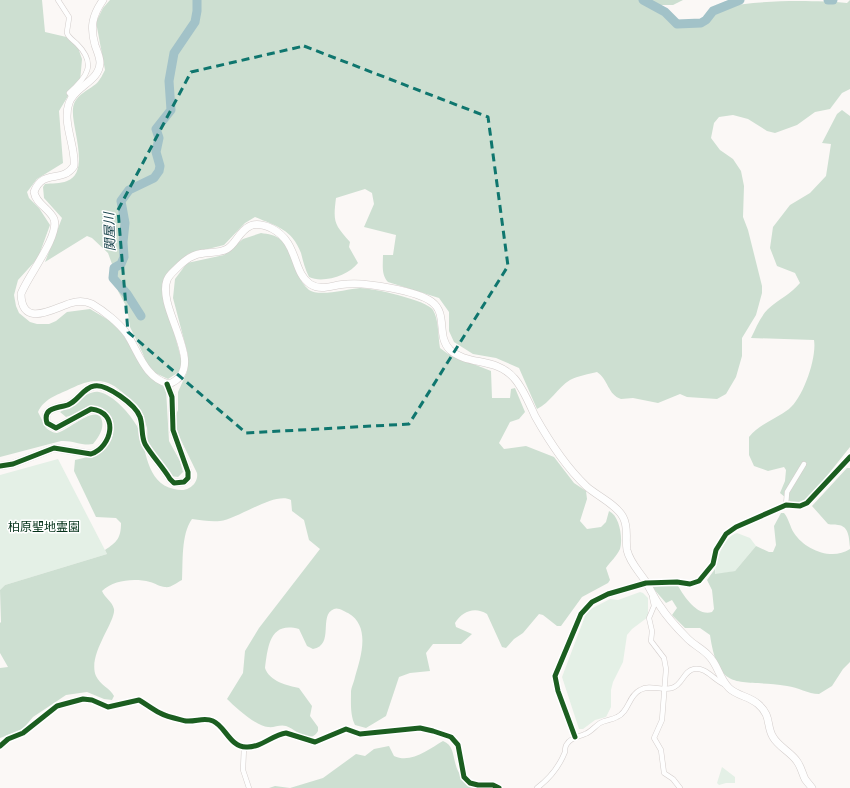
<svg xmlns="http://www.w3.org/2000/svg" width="850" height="788" viewBox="0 0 850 788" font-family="'Varela Round','Noto Sans JP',sans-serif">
<rect width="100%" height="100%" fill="#fbf8f6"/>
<!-- green -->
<g fill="#e4f0e6">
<polygon points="58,459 107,554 5,585 0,590 0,475"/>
<path d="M737,533L750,538L756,546L735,571L715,575C715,561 723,537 737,533Z"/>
<polygon points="640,592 643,593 648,598 648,617 632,629 627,635 623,662 613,682 611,690 611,707 606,717 595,720 583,729 579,729 562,677 587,611 610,599 618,600"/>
<polygon points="722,767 735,777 735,783 726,783 719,785 717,783"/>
</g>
<!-- forest -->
<g fill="#cddfd1">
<path d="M0,0H42L45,32L75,39L82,59L80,82L71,91L59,111L63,163L37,179L27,192L29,198L39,208L50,225L38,258L18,280L14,295L16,306L19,313L30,322L37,324H49L56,321L67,312L90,309L117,325L146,372L166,389L169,441L180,461L183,472L178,477L170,476C164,467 152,456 149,446C146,440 148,434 147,428C144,412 121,386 105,382C94,379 82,383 72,388C60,394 44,398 38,412L46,428C49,430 53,433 57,433C68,431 98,402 102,421C104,430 98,438 93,444C82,446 72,440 61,441L0,457Z"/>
<path d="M110,0H683L673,5H660L668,21L682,25L700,26C707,19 714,10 724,7C758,0 812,0 847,3L850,0V89L842,93L830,109L815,112L797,125L775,133L767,131L748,119L733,115L719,117L714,123L711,138L720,150L733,159L741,171L744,186L743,217L748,230L762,286V293L756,315L742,338V356L736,377L726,394L717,399L687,397L680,394L658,403L633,398L621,399C608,395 608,379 597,372C589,374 578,376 570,380C558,387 550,403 537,409L519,368L496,358L473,354L454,342L449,331V312L439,298L388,282C381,275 383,264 383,255H393L396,235L364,227L374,204L372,193L365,189L336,198C333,222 334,224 350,242L349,247L358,263C349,275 323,284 309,277C305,269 303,261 301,253C292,229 276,226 255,217L245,223L224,245L188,254L167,276L163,292L182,362L179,372L168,379L151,371L147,365L143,354L130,327L127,308L118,291L112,264L108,253L92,238L87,236L45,262L62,218L44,198L43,187L45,184C52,183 60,184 67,181C91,172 71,127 73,109C74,95 88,91 97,83C100,80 103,74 105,70L96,22L103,8Z"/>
<path d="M842,110L850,116V447L806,502H791L780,493L785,481L786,470L784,467L768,471L754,466L749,455V437C759,424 776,419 789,409C803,398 817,358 814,340L751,338C756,328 760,317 768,309C779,299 791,294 800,283L795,273L777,266L770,248L773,227L790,205L810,193L826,176L831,144L822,143L837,114Z"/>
<path d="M261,233C268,234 276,235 281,240C295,250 294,278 309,290C319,297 348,289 360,288C372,288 427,300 433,310C439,320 438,337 440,348L448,354L491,371L492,398H510L511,389L515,388L525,412L519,419L510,422L499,443L504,449L526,446L554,457L574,483L586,491L587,499L580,521L587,529L601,527L606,522L609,511C620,516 623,539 620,549C617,556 610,562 606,568L610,580L608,583L582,597L561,626H557L543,615L539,614L523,633L514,639L506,648L502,647L487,614C474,606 462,612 455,623L456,627L472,634L461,644H433L426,653L430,671L410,673L399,677L386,716L366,728L355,725C350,715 351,702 351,692C351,688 354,682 355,677C361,657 371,626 348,613C344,611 338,607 334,609C318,615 335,645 313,649L307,646L299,629C270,621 268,646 265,668C269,681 288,686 299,688L312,706L310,716L318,727V731C310,745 297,730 286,726C280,724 274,728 268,727C257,727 235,707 227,699L243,673L245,651L259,628L320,549L309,540L304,520L292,511L291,500C275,491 238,519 220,521C211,522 201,520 192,519C181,534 183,562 182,580C176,583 171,588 165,587C160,587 155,583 150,582C134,578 114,580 102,591C105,598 112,601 114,609C116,622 87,655 96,676C100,685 110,688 114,696L112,700L104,699L87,692L66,695L33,717L22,730L0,738V668L8,667L0,653V623L1,622L0,590L5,585L107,554L105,550C117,542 121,538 121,523L116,518L96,517L74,471L75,460L92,456L109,441L107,416L95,408L66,417L60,412C70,406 89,389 99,392C114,395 130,414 137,426C147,447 145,483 174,489C179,490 184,491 189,488C195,485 198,479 197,473L175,428V417L178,410V392L187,372L188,355L173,298L175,279L187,263L224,255L243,239Z"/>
<path d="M847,468H850V547C849,538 849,526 838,525C834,524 832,525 828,524L812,506Z"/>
<path d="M781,513H784C789,519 790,527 794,533C805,550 832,561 850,549V662L843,669L832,686L819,694C808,694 798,687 787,686C739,678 719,695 710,635L700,628H685L672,615L677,608L672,600L666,603L652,587L677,584C683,595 697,617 712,612L714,609L712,590L707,580L715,569V574L735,571L756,546L769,552H773L776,545L774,526Z"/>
<path d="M443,741C462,748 444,776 480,788H269L275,786L290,788L323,778L356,754L365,756L374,749L389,746L394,756C411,764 429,749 443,741Z"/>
</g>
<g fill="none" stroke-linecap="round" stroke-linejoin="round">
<!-- river -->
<g stroke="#a2c2c8" stroke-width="9">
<polyline points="643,0 665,12 677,24 701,23 706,20 713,11 740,0"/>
<polyline points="828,0 833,0"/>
<polyline points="141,316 127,294 113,278 114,268 121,264 124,257 123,242 125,223 121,201 129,190 154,178 159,171 160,166 156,152 159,138 156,129 171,110 169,81 174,53 195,22 197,11 197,0"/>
</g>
<defs>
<g id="street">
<path d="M58,0L69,17C69,22 67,28 67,33C68,37 74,41 77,44C97,64 87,77 69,93L72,97"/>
<polyline points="786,505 787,492 804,464"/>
<polyline points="652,597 654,606 649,618 652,631 651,641 664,658 666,669 662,720 654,738 661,750 664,773 673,779 680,788"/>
<polyline points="575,737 558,691 555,676 581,614 592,602 608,594 646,583 677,582 690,584 699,581 713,564 716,550 726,534 736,527 786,505 800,506 807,503 850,457"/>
<path d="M0,746L8,739L23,733L57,706L83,699L92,700L108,707L139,700C146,704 152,709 160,713C167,717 178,719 186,721C196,722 204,717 213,721C225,726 230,747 246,747C261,748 272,735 286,733L315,742L346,729L360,734L420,728L433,731L451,737L458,745L464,777L470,783L478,785H493L499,788"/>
<polyline points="244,747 243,770 249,788"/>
<path d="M537,788C549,779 559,767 565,752C565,750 565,746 567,744C571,737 579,737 585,734C591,732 595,726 600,723C605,720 612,720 617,717C629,712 628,696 640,690C650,684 661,691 672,688C683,685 683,671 694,669C707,667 714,681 726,685"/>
</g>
<g id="secondary">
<path d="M103,0C92,16 90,27 95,45C97,51 100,57 100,63C99,82 75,86 69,103C62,124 76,146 74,166C62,184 43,168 34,192C36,204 49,208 54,219C60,236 27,277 21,294C22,329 54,308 71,303C78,301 85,301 92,304C104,311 119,323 127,334C139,353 145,378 169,384C210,368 156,310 167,280C169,275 173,272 177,268C186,259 193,254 205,253C212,252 220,253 227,249C236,244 239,231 250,226C256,223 264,225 271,228C299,242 292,272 310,284C322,292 334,284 347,284C365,282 418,291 432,302C448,314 436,336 450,350C468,366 496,357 514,378C523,388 529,403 535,416C549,441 565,466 586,486C597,496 616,504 623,517C629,528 625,539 627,550C630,563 639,571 646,582C651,590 654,598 660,606C667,617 678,629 688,639C694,645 703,649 709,656C718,665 719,678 729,688C737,696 749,696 758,704C772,716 766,726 773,737C778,746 790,752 796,760C801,766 802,773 805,779C807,782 810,785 812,788"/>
<path d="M0,466L13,464L54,448L91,454C112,447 120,412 91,409L56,428L47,423C43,410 53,408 64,406C77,404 82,388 94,386C106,383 136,405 140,417C143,425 141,436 145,444C152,456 163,467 170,479L174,483L184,482L188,478V472L173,430L172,397L167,384"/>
</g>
</defs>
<!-- street casing -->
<use href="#street" stroke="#d3cdcb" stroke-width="5.5"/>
<!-- secondary casing -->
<use href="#secondary" stroke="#d3cdcb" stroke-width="8"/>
<!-- street -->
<use href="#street" stroke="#fefefe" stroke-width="4.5"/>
<!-- secondary -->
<use href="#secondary" stroke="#fefefe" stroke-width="7"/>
<defs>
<g id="cycleway">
<path d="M0,466L13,464L54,448L91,454C112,447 120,412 91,409L56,428L47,423C43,410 53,408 64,406C77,404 82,388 94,386C106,383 136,405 140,417C143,425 141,436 145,444C152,456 163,467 170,479L174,483L184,482L188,478V472L173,430L172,397L167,384"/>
<polyline points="575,737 558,691 555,676 581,614 592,602 608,594 646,583 677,582 690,584 699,581 713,564 716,550 726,534 736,527 786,505 800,506 807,503 850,457"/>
<path d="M0,746L8,739L23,733L57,706L83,699L92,700L108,707L139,700C146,704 152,709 160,713C167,717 178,719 186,721C196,722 204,717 213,721C225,726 230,747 246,747C261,748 272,735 286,733L315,742L346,729L360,734L420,728L433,731L451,737L458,745L464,777L470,783L478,785H493L499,788"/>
</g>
</defs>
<!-- cycleway casing -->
<use href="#cycleway" stroke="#fff" stroke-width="8"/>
<!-- cycleway -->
<use href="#cycleway" stroke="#1b5e20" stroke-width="5"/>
</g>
<!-- marked area -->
<path fill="none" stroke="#0f766e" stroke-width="3" stroke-dasharray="8 5" stroke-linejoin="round" d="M304,46L488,117L508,266L409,424L246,433L128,332L118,210L191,72Z"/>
<g text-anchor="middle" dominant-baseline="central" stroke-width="3" stroke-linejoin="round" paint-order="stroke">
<!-- park labels -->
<g font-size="12" fill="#05321a" stroke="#fff">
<text x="44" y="527">柏原聖地霊園</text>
</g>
<!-- water labels -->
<g font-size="13" font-style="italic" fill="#19444c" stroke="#fff">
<text transform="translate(110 232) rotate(-92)">関屋川</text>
</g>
</g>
</svg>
